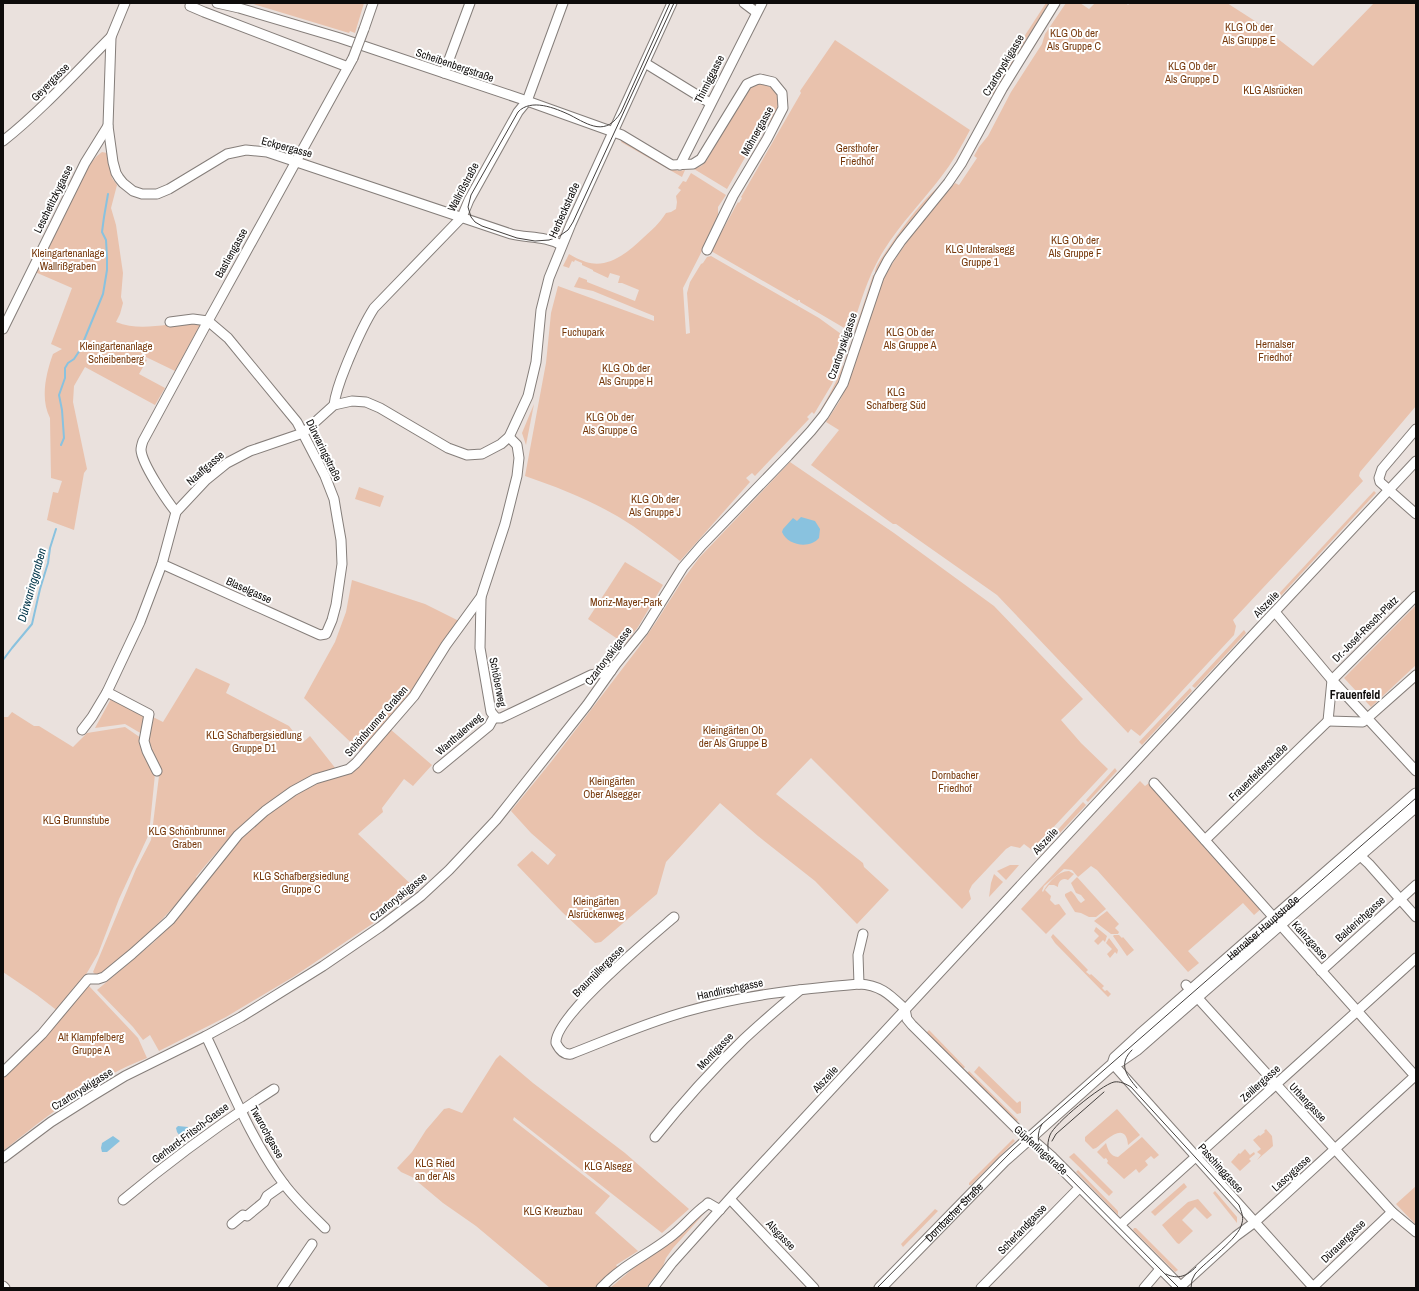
<svg xmlns="http://www.w3.org/2000/svg" width="1419" height="1291" viewBox="0 0 1419 1291" font-family="'Archivo Narrow',sans-serif">
<rect width="100%" height="100%" fill="#eae1dd"/>
<!-- green -->
<g fill="#e9c2ad">
<polygon points="250,3 364,3 355,33 350,31 349,33"/>
<polygon points="1046,3 1049,3 1021,48 1018,46"/>
<path d="M1066,3H1080L1089,9L1095,3H1126L1128,5L1130,3H1227L1255,21L1313,66L1374,3H1416V406L1360,472L1359,476L1363,481L1233,620L1236,626L1234,635L1140,736L1131,729L1128,733L997,595L896,524H893L811,465L839,430L826,422L839,402L847,386L883,280C902,244 929,214 955,183L959,185L977,158L974,156L979,147L988,136L1011,92L1042,44L1045,34Z"/>
<path d="M835,40L970,130C961,147 952,163 941,177C922,202 900,224 884,250C868,275 860,304 851,332L800,302V300H798V301L711,251L738,202L739,203L742,198L741,197L801,93L800,91Z"/>
<polygon points="1016,51 1018,53 994,96 991,94"/>
<path d="M758,82C777,88 783,95 775,114L751,147L727,189L694,169L701,166L707,160L745,90Z"/>
<polygon points="622,140 672,169 679,171 685,170 682,177 621,142"/>
<path d="M102,152L107,153L112,178L117,185L111,208L116,225L123,273L121,297L123,303L120,314L116,322C143,333 172,321 201,323L175,371L146,357L145,359L147,360L139,374L165,388L155,405L85,367L74,386L73,402L87,469L84,473L74,530L47,520L53,492L58,493L62,481L51,478L50,418C40,399 46,373 53,354L62,349L51,344L72,288L35,272L88,166L97,156Z"/>
<path d="M691,173L726,195L718,207V215L704,247L683,288L686,334L690,333L687,293L690,282L701,264L703,263L707,257L711,256L819,318L848,339L832,384L814,414L812,412L807,417L809,419L755,476L752,473L746,478L750,482L680,561C665,549 649,537 633,526C600,504 563,489 525,476L546,363L551,313L558,286L654,321V316L593,291L574,287L579,277L587,280V282L635,301L639,290L622,283H618L620,276L610,273L608,278L593,271V270L582,265V263L575,260L574,262L572,261L569,268L563,266L569,254C574,257 580,260 586,262C609,269 628,252 643,238C653,229 659,224 666,213L671,212L676,209L677,202L676,196L681,190L678,188L683,181L686,182Z"/>
<path d="M937,188L939,189L877,273L875,272C876,265 881,259 885,253C900,231 917,206 937,188Z"/>
<polygon points="873,275 876,276 857,331 855,330"/>
<path d="M850,345L852,346L846,362L845,361L843,365L845,366C838,385 829,401 817,418L816,417C831,394 842,371 850,345Z"/>
<polygon points="534,404 526,445 522,433"/>
<polygon points="790,462 894,533 994,606 1083,699 1061,720 1081,743 1108,769 1032,850 1024,844 1020,848 1011,846 1006,849 972,885 969,891 971,899 962,909 811,758 776,794 863,863 864,867 889,890 857,924 815,881 758,836 720,803 666,862 657,894 601,942 595,943 562,912 517,865 532,851 548,865 556,855 531,833 511,811 551,762 639,647 656,622 684,578 699,558"/>
<polygon points="359,487 384,496 380,507 355,499"/>
<polygon points="1374,491 1376,493 1276,601 1274,599"/>
<polygon points="625,562 663,585 638,627 625,644 588,619"/>
<polygon points="352,580 425,604 459,621 418,684 361,752 304,698 335,642 346,612"/>
<polygon points="1416,605 1416,665 1371,707 1344,678"/>
<polygon points="1244,630 1246,633 1195,688 1192,686"/>
<path d="M196,668L230,684L226,693L289,726L302,743L310,736L336,769C327,771 316,773 307,778C294,784 283,793 271,801C242,824 219,848 196,877L198,879C167,916 138,946 99,975H96L93,972L136,869L151,840L160,768L146,741L151,716L163,722Z"/>
<polygon points="1190,688 1192,691 1142,745 1139,742"/>
<polygon points="112,697 145,715 142,734 125,724 95,728"/>
<polygon points="12,712 34,726 39,726 73,747 87,733 125,727 141,738 155,774 149,834 119,899 98,954 74,995 59,1012 37,995 3,972 3,717 8,717"/>
<polygon points="390,729 432,765 413,786 404,779 382,808 383,812 358,834 417,890 381,918 293,977 226,1017 159,1051 150,1035 143,1040 133,1027 97,990 154,942 182,913 241,837 261,818 288,798 315,783 350,773"/>
<polygon points="1115,768 1117,771 1088,802 1086,800"/>
<path d="M1140,781L1145,786L1149,783L1262,908L1254,915L1243,903L1188,951L1199,963L1188,972L1097,870L1091,866L1078,877L1072,870L1064,869L1044,886L1042,891L1043,892C1048,883 1058,871 1069,871L1074,874L1068,880C1062,877 1058,882 1058,887L1054,885H1049L1045,890L1051,896L1050,900L1055,905L1059,904L1066,914L1046,934L1021,909Z"/>
<polygon points="1083,802 1086,805 1045,849 1042,847"/>
<polygon points="1010,865 1019,865 1006,880 997,871"/>
<polygon points="994,874 1003,882 989,897 991,883"/>
<path d="M1077,877L1106,909L1096,917H1089L1081,913L1075,912L1065,896V894L1071,891C1076,895 1077,900 1081,903L1085,900L1081,895L1076,893L1071,883Z"/>
<polygon points="1107,911 1119,924 1115,928 1119,932 1118,934 1111,934 1094,921"/>
<polygon points="1096,927 1107,936 1105,942 1103,940 1098,945 1094,941 1099,936 1094,931"/>
<polygon points="1053,934 1088,970 1086,972 1090,975 1091,974 1104,986 1102,988 1105,991 1107,990 1111,994 1108,997 1055,943 1051,937"/>
<polygon points="1114,935 1119,935 1122,938 1123,937 1134,950 1127,956 1113,936"/>
<polygon points="1109,938 1118,950 1117,954 1115,952 1110,958 1107,954 1112,949 1106,943"/>
<path d="M89,986L138,1038L147,1058C94,1078 47,1116 3,1151V1077L32,1051Z"/>
<polygon points="929,1030 965,1067 963,1069 926,1033"/>
<polygon points="500,1055 533,1083 625,1153 689,1209 662,1233 514,1117 513,1120 610,1196 595,1213 638,1251 616,1265 619,1269 597,1288 550,1288 476,1226 443,1203 412,1177 401,1172 397,1168 412,1152 426,1130 444,1109 449,1108 462,1113 496,1059"/>
<polygon points="979,1066 1017,1103 1020,1101 1021,1102 1021,1113 1017,1114 974,1072"/>
<polygon points="969,1071 1018,1120 1016,1122 967,1073"/>
<path d="M1117,1109L1140,1135L1128,1145C1126,1119 1105,1141 1096,1148L1093,1149L1085,1141V1137Z"/>
<polygon points="1266,1129 1272,1136 1273,1146 1257,1160 1261,1155 1257,1152 1261,1149 1253,1140 1259,1135 1260,1136 1265,1132 1264,1131"/>
<path d="M1142,1137L1159,1155L1154,1159L1151,1156L1145,1161L1148,1165L1139,1173L1136,1169L1124,1179L1107,1163L1108,1161L1106,1158L1104,1159L1097,1152L1106,1143C1108,1150 1110,1156 1118,1157Z"/>
<polygon points="1013,1139 1015,1141 971,1185 969,1185 969,1183"/>
<polygon points="1245,1149 1250,1155 1254,1152 1255,1154 1249,1159 1251,1161 1240,1171 1231,1162 1239,1153 1240,1154"/>
<polygon points="1074,1153 1113,1192 1109,1196 1069,1157"/>
<polygon points="1078,1170 1118,1211 1118,1215 1076,1172"/>
<polygon points="1184,1183 1187,1187 1155,1216 1151,1212"/>
<polygon points="1416,1186 1416,1225 1396,1204"/>
<polygon points="1215,1191 1237,1217 1237,1223 1213,1193"/>
<polygon points="1198,1199 1212,1215 1207,1219 1195,1207 1182,1220 1193,1231 1179,1244 1177,1243 1162,1225 1188,1202"/>
<polygon points="704,1208 709,1208 673,1248 666,1258 663,1266 646,1288 610,1288"/>
<polygon points="935,1209 938,1211 903,1247 901,1244"/>
<polygon points="1134,1228 1136,1228 1178,1270 1175,1272 1133,1230"/>
</g>
<!-- water -->
<g fill="#89c2df">
<path d="M801,517L815,521L820,529L819,538C810,549 788,546 782,532L783,529L793,518L797,521Z"/>
<polygon points="178,1126 188,1127 189,1131 186,1139 182,1139 177,1132 176,1128"/>
<polygon points="113,1136 120,1141 107,1152 102,1152 101,1148 102,1143"/>
</g>
<g fill="none" stroke-linecap="round" stroke-linejoin="round">
<!-- stream -->
<g stroke="#89c2df" stroke-width="2">
<polyline points="61,445 64,438 62,410 59,395 65,378 65,368 68,363 74,359 80,350 103,294 107,270 107,257 106,240 102,232 104,217 108,194"/>
<polyline points="3,660 12,648 32,624 40,589 48,563 50,548 56,529"/>
</g>
<defs>
<g id="minor">
<path d="M125,3L111,37L108,126L113,162L116,173L119,178L123,183L133,191L142,194H157L169,189L227,154L246,150L267,152L511,234C527,238 546,236 561,245"/>
<polyline points="191,3 190,6 204,12 348,67"/>
<polyline points="217,3 239,8 340,38 527,101 622,135 672,165 693,164 701,159 747,84 756,80 760,79 773,82 782,93 783,108 767,139 733,196 707,250"/>
<polyline points="744,3 756,12"/>
<polyline points="364,29 373,3"/>
<polyline points="645,63 710,103"/>
<polyline points="444,73 470,3"/>
<path d="M3,141C42,110 76,72 111,37"/>
<polyline points="680,165 762,3"/>
<polyline points="3,329 85,163 108,126"/>
<path d="M334,405C336,389 342,376 348,361C356,342 363,325 374,308L462,217L469,200L518,112L527,101L563,3"/>
<polyline points="1416,429 1382,469 1379,478 1380,482 1416,514"/>
<path d="M176,512C167,501 142,464 141,450C141,447 142,444 143,441L208,321L353,58"/>
<polyline points="162,564 320,635 326,634 332,620 336,605 342,564 341,540 337,517 334,499 325,476 297,422 228,338 208,321 193,319 170,322"/>
<polyline points="481,598 480,648 491,712 496,718 501,718 591,675 611,671"/>
<polyline points="1275,612 1332,680 1416,771"/>
<polyline points="107,692 149,714 144,741 147,751 157,771"/>
<polyline points="1328,721 1332,680 1416,596"/>
<polyline points="1328,721 1363,722 1416,675"/>
<polyline points="82,730 92,717 107,692 140,622 162,564 176,512 206,480 227,463 250,451 303,433 334,405 352,401 366,402 380,408 448,448 467,455 482,454 501,444 509,437 528,396 536,362 541,310 549,278 571,224 672,3"/>
<polyline points="438,768 489,726 494,717"/>
<polyline points="1154,783 1416,1077"/>
<polyline points="1205,840 1328,721"/>
<polyline points="1355,851 1369,864 1416,917"/>
<path d="M674,917C652,936 554,1017 556,1043C559,1049 564,1055 571,1054C610,1039 648,1022 688,1011C744,995 801,989 859,984C881,985 890,995 905,1009"/>
<polyline points="1321,971 1416,885"/>
<polyline points="859,984 858,955 863,934"/>
<polyline points="1186,985 1392,1212 1416,1232"/>
<polyline points="905,1009 907,1019 912,1025 1018,1130 1029,1138"/>
<path d="M206,1036C230,1086 251,1140 284,1184C296,1200 311,1214 325,1228"/>
<polyline points="1113,1064 1313,1287"/>
<polyline points="3,1072 42,1034 88,979 98,979 104,977 132,954 170,920 238,835 265,811 293,791 315,779 349,769 356,763 414,696 446,645 481,597 505,524 517,476 519,458 517,445 509,437"/>
<path d="M655,1137C683,1102 712,1070 744,1039C762,1022 781,1006 800,990"/>
<polyline points="3,1158 51,1122 92,1096 125,1076 206,1036 241,1017 323,966 380,927 421,896 449,870 496,820 587,705 616,664 643,631 683,567 702,545 788,456 811,431 824,415 843,384 879,277 888,260 901,241 948,183 961,164 1002,89 1055,3"/>
<polyline points="730,1199 814,1288"/>
<path d="M123,1200C171,1160 221,1123 274,1089"/>
<polyline points="232,1224 243,1215 247,1216 264,1202 267,1196 284,1184"/>
<polyline points="1119,1226 1416,958"/>
<polyline points="3,1286 5,1288"/>
<polyline points="1180,1287 1236,1236 1255,1222 1416,1075"/>
<polyline points="282,1288 312,1244"/>
<path d="M601,1288C620,1267 647,1255 669,1238C682,1229 692,1215 706,1205L708,1203L720,1210"/>
<polyline points="653,1288 672,1263 734,1194 1252,636 1416,461"/>
<polyline points="981,1288 1080,1187"/>
<polyline points="1144,1288 1161,1268"/>
<polyline points="1312,1288 1392,1212"/>
</g>
<g id="major">
<polyline points="1120,1061 1136,1050 1416,806"/>
<polyline points="1029,1138 1052,1158 1181,1288"/>
<path id="s1" d="M880,1288L1004,1161L1113,1064L1115,1058L1140,1035L1416,794"/>
</g>
</defs>
<!-- minor casing -->
<use href="#minor" stroke="#857e7a" stroke-width="11"/>
<!-- major casing -->
<use href="#major" stroke="#857e7a" stroke-width="13"/>
<!-- minor -->
<use href="#minor" stroke="#fff" stroke-width="9"/>
<!-- major -->
<use href="#major" stroke="#fff" stroke-width="11"/>
<!-- tram -->
<g stroke="#45413f" stroke-width="1">
<path d="M670,3L621,112C606,137 589,125 570,115C555,108 531,98 518,112L471,195L468,207L471,217L475,222L482,226L517,238L535,241L549,240L558,237L568,230L573,222L674,3"/>
<path d="M1132,1050C1118,1064 1126,1075 1137,1088"/>
<path d="M1042,1124C1037,1133 1037,1142 1042,1150L1179,1288"/>
<polyline points="1052,1141 1056,1134 1104,1092"/>
<path d="M1053,1162C1048,1154 1046,1145 1050,1135C1054,1124 1101,1085 1114,1082C1120,1081 1126,1084 1131,1087L1239,1205C1241,1211 1244,1217 1242,1223C1239,1239 1206,1261 1195,1274L1192,1280L1191,1288"/>
<path d="M1166,1274C1178,1280 1187,1276 1196,1267"/>
<polyline points="877,1288 1013,1150 1034,1131 1416,798"/>
</g>
<defs>
<polyline id="minor-bridge" points="353,58 364,29"/>
</defs>
<!-- minor-bridge casing -->
<use href="#minor-bridge" stroke="#857e7a" stroke-width="11" stroke-linecap="butt"/>
<!-- minor-bridge -->
<use href="#minor-bridge" stroke="#fff" stroke-width="9"/>
</g>
<g text-anchor="middle" dominant-baseline="central" stroke-width="4" stroke-linejoin="round" paint-order="stroke">
<!-- park labels -->
<g font-size="11" fill="#77390c" stroke="#fff">
<text x="1249" y="27">KLG Ob der<tspan x="1249" dy="13">Als Gruppe E</tspan></text>
<text x="1074" y="33">KLG Ob der<tspan x="1074" dy="13">Als Gruppe C</tspan></text>
<text x="1192" y="66">KLG Ob der<tspan x="1192" dy="13">Als Gruppe D</tspan></text>
<text x="1273" y="90">KLG Alsrücken</text>
<text x="857" y="148">Gersthofer<tspan x="857" dy="13">Friedhof</tspan></text>
<text x="1075" y="240">KLG Ob der<tspan x="1075" dy="13">Als Gruppe F</tspan></text>
<text x="980" y="249">KLG Unteralsegg<tspan x="980" dy="13">Gruppe 1</tspan></text>
<text x="68" y="253">Kleingartenanlage<tspan x="68" dy="13">Wallrißgraben</tspan></text>
<text x="583" y="332">Fuchupark</text>
<text x="910" y="332">KLG Ob der<tspan x="910" dy="13">Als Gruppe A</tspan></text>
<text x="1275" y="344">Hernalser<tspan x="1275" dy="13">Friedhof</tspan></text>
<text x="116" y="346">Kleingartenanlage<tspan x="116" dy="13">Scheibenberg</tspan></text>
<text x="626" y="368">KLG Ob der<tspan x="626" dy="13">Als Gruppe H</tspan></text>
<text x="896" y="392">KLG<tspan x="896" dy="13">Schafberg Süd</tspan></text>
<text x="610" y="417">KLG Ob der<tspan x="610" dy="13">Als Gruppe G</tspan></text>
<text x="655" y="499">KLG Ob der<tspan x="655" dy="13">Als Gruppe J</tspan></text>
<text x="626" y="602">Moriz-Mayer-Park</text>
<text x="733" y="730">Kleingärten Ob<tspan x="733" dy="13">der Als Gruppe B</tspan></text>
<text x="254" y="735">KLG Schafbergsiedlung<tspan x="254" dy="13">Gruppe D1</tspan></text>
<text x="955" y="775">Dornbacher<tspan x="955" dy="13">Friedhof</tspan></text>
<text x="612" y="781">Kleingärten<tspan x="612" dy="13">Ober Alsegger</tspan></text>
<text x="76" y="820">KLG Brunnstube</text>
<text x="187" y="831">KLG Schönbrunner<tspan x="187" dy="13">Graben</tspan></text>
<text x="301" y="876">KLG Schafbergsiedlung<tspan x="301" dy="13">Gruppe C</tspan></text>
<text x="596" y="901">Kleingärten<tspan x="596" dy="13">Alsrückenweg</tspan></text>
<text x="91" y="1037">Alt Klampfelberg<tspan x="91" dy="13">Gruppe A</tspan></text>
<text x="435" y="1163">KLG Ried<tspan x="435" dy="13">an der Als</tspan></text>
<text x="608" y="1166">KLG Alsegg</text>
<text x="553" y="1211">KLG Kreuzbau</text>
</g>
<!-- street labels -->
<g font-size="11" fill="#0e0c0b" stroke="#fff">
<text transform="translate(455 65) rotate(19)">Scheibenbergstraße</text>
<text transform="translate(1003 65) rotate(-59)">Czartoryskigasse</text>
<text transform="translate(709 79) rotate(-63)">Thimiggasse</text>
<text transform="translate(50 82) rotate(-45)">Geyergasse</text>
<text transform="translate(757 131) rotate(-61)">Möhnergasse</text>
<text transform="translate(287 147) rotate(15)">Eckpergasse</text>
<text transform="translate(463 187) rotate(-62)">Wallrißstraße</text>
<text transform="translate(53 199) rotate(-64)">Leschetitzkygasse</text>
<text transform="translate(564 210) rotate(-66)">Herbeckstraße</text>
<text transform="translate(231 253) rotate(-61)">Bastiengasse</text>
<text transform="translate(842 346) rotate(-71)">Czartoryskigasse</text>
<text transform="translate(324 450) rotate(64)">Dürwaringstraße</text>
<text transform="translate(205 468) rotate(-41)">Naaffgasse</text>
<text transform="translate(249 590) rotate(24)">Blaselgasse</text>
<text transform="translate(1266 604) rotate(-46)">Alszeile</text>
<text transform="translate(1365 629) rotate(-45)">Dr.-Josef-Resch-Platz</text>
<text transform="translate(608 656) rotate(-53)">Czartoryskigasse</text>
<text transform="translate(498 682) rotate(79)">Schöberweg</text>
<text transform="translate(376 721) rotate(-49)">Schönbrunner Graben</text>
<text transform="translate(459 734) rotate(-41)">Wanthalerweg</text>
<text transform="translate(1258 772) rotate(-44)">Frauenfelderstraße</text>
<text transform="translate(1045 841) rotate(-47)">Alszeile</text>
<text transform="translate(398 897) rotate(-39)">Czartoryskigasse</text>
<text transform="translate(1360 919) rotate(-42)">Balderichgasse</text>
<text stroke="none"><textPath href="#s1" startOffset="527">Hernalser Hauptstraße</textPath></text>
<text transform="translate(1310 940) rotate(48)">Kainzgasse</text>
<text transform="translate(598 971) rotate(-45)">Braumüllergasse</text>
<text transform="translate(730 989) rotate(-12)">Handlirschgasse</text>
<text transform="translate(715 1051) rotate(-46)">Montigasse</text>
<text transform="translate(825 1079) rotate(-47)">Alszeile</text>
<text transform="translate(1260 1083) rotate(-42)">Zeillergasse</text>
<text transform="translate(82 1089) rotate(-32)">Czartoryskigasse</text>
<text transform="translate(1308 1102) rotate(47)">Urbangasse</text>
<text transform="translate(267 1132) rotate(61)">Twarochgasse</text>
<text transform="translate(190 1133) rotate(-37)">Gerhard-Fritsch-Gasse</text>
<text transform="translate(1041 1150) rotate(42)">Güpferlingstraße</text>
<text transform="translate(1221 1168) rotate(48)">Paschinggasse</text>
<text transform="translate(1291 1173) rotate(-42)">Lascygasse</text>
<text stroke="none"><textPath href="#s1" startOffset="106">Dornbacher Straße</textPath></text>
<text transform="translate(1022 1229) rotate(-46)">Scherlandgasse</text>
<text transform="translate(781 1235) rotate(46)">Alsgasse</text>
<text transform="translate(1343 1241) rotate(-44)">Dürauergasse</text>
</g>
<!-- water labels -->
<g font-size="12" font-style="italic" fill="#03374b" stroke="#fff">
<text transform="translate(32 585) rotate(-74)">Dürwaringgraben</text>
</g>
<!-- neighbourhood labels -->
<g font-size="12" font-weight="bold" fill="#0e0c0b" stroke="#fff">
<text x="1355" y="695">Frauenfeld</text>
</g>
</g>
<!-- border -->
<rect width="1419" height="1291" fill="none" stroke="#0e0c0b" stroke-width="8"/>
</svg>
